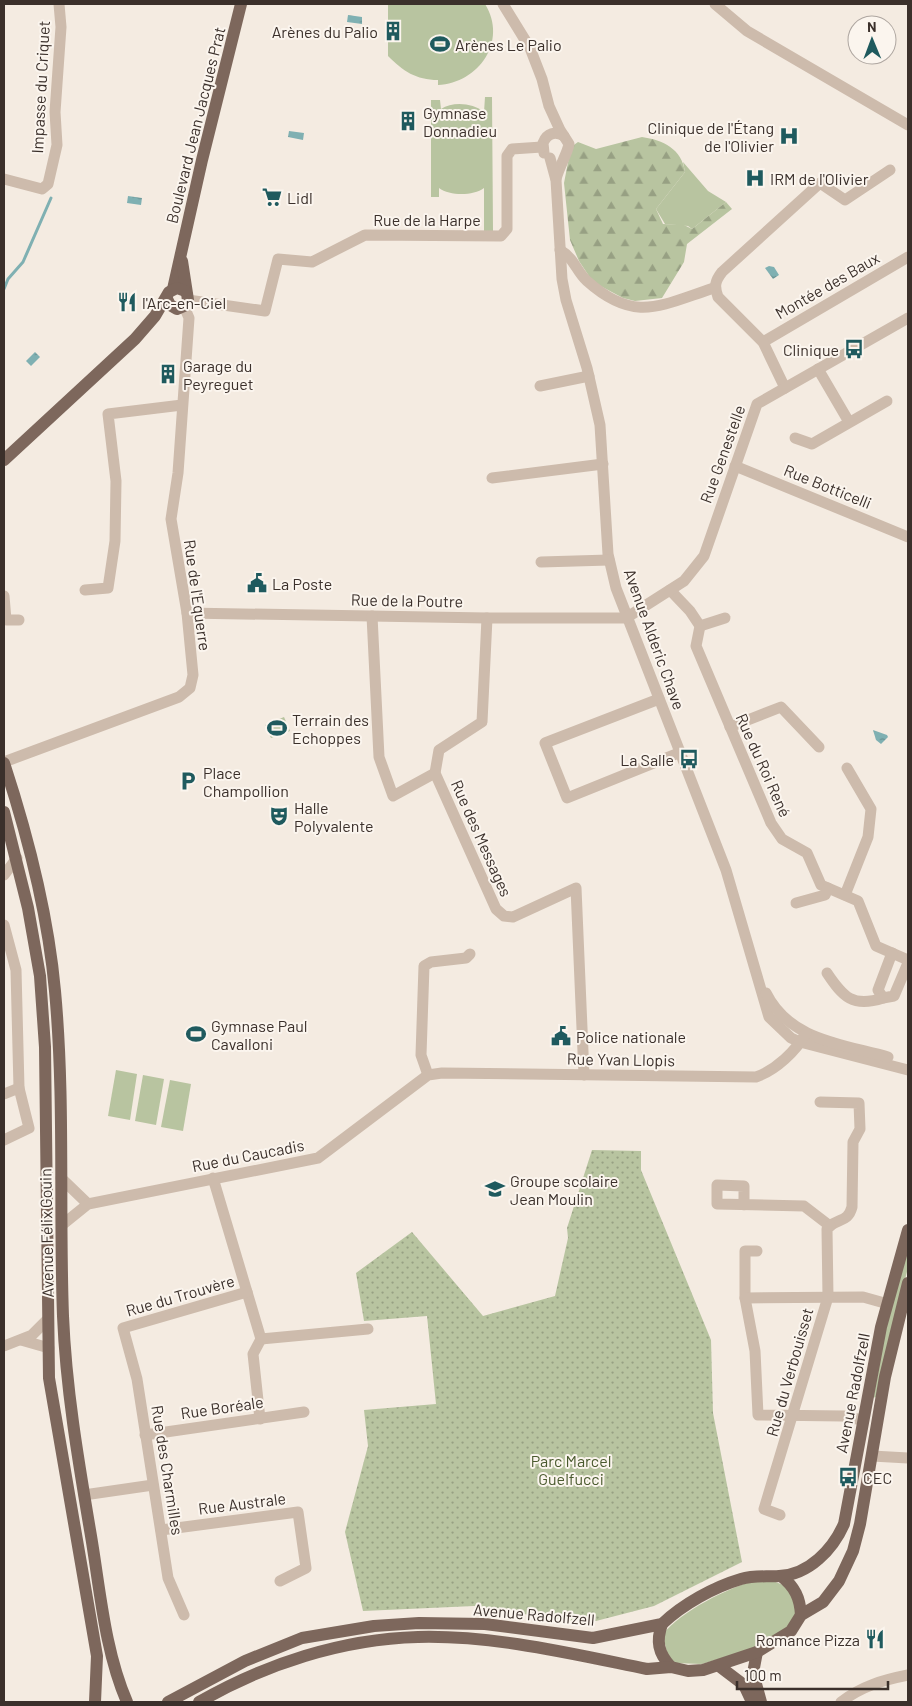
<svg xmlns="http://www.w3.org/2000/svg" width="912" height="1706" viewBox="0 0 912 1706" font-family="Barlow,sans-serif">
<defs>
<pattern id="forest-firs" width="22" height="20" patternUnits="userSpaceOnUse" patternTransform="scale(1.25)"><rect width="22" height="20" fill="#b8c4a0"/><path d="M5 1l3.5 6h-7zM16 11l3.5 6h-7z" fill="#97a083"/></pattern>
<pattern id="park-dots" width="8" height="8" patternUnits="userSpaceOnUse" patternTransform="scale(1.25)"><rect width="8" height="8" fill="#b8c4a0"/><path d="M2 2h.1M6 6h.1" fill="none" stroke="#97a083" stroke-width="1.8" stroke-linecap="round"/></pattern>
<pattern id="water-ripples" width="26" height="14" patternUnits="userSpaceOnUse" patternTransform="scale(1.25)"><rect width="26" height="14" fill="#7fb0b2"/><path d="M2 4q2-2 4 0t4 0M15 11q2-2 4 0t4 0" fill="none" stroke="#699091"/></pattern>
</defs>
<rect width="100%" height="100%" fill="#f4ebe1"/>
<!-- grass -->
<g fill="#b8c4a0">
<path d="M388,4H485C508,41 479,83 438,85V80C416,80 403,71 388,56Z"/>
<path d="M485,97H492L493,231H484V188C473,196 450,196 439,188V197H431V100H440L441,109C453,101 473,103 484,112Z"/>
<polygon points="683,162 708,191 726,202 692,229 688,226 665,224 656,209 685,172"/>
<polygon points="284,717 290,731 271,738 265,725"/>
<polygon points="116,1070 137,1074 130,1120 108,1116"/>
<polygon points="143,1075 164,1079 156,1125 135,1121"/>
<polygon points="170,1080 191,1084 183,1131 161,1127"/>
<polygon points="908,1243 908,1268 891,1332 877,1397 870,1398 881,1345"/>
<path d="M756,1580L773,1581L786,1586L799,1609L792,1624L755,1648L702,1664L675,1663L668,1658L663,1634C681,1611 728,1588 756,1580Z"/>
</g>
<!-- forest -->
<path fill="url(#forest-firs)" d="M642,137C663,140 682,149 685,172L656,209L663,224L684,225L692,229L726,202L732,209L687,244L684,262L662,298L635,301L623,298L593,282L579,261L570,240L564,183L571,147L578,142L596,149Z"/>
<!-- park -->
<polygon fill="url(#park-dots)" points="592,1150 641,1151 641,1170 711,1340 713,1413 742,1562 654,1606 596,1621 568,1621 474,1606 363,1611 345,1532 368,1446 364,1410 436,1404 427,1316 364,1321 356,1273 412,1232 483,1316 555,1296 568,1238 567,1228"/>
<!-- water -->
<g fill="url(#water-ripples)">
<polygon points="348,15 362,17 362,24 347,22"/>
<polygon points="289,131 304,133 303,140 288,137"/>
<polygon points="128,196 142,198 141,205 127,203"/>
<polygon points="769,266 774,267 779,275 773,279 765,268"/>
<polygon points="35,352 40,357 31,366 26,361"/>
<polygon points="873,730 887,735 888,737 881,744 876,740"/>
</g>
<g fill="none" stroke-linecap="round" stroke-linejoin="round">
<!-- stream -->
<polyline stroke="#7fb0b2" stroke-width="3" points="4,289 8,279 23,262 51,198"/>
<!-- minor -->
<g stroke="#cdbbac" stroke-width="11">
<path d="M503,4L530,48L542,79L549,106L560,130L569,144C568,152 559,167 556,179"/>
<polyline points="715,4 747,31 908,125"/>
<path d="M544,153L543,143C547,133 555,131 564,136"/>
<polyline points="550,158 556,180 562,279 566,300 587,368 600,425 608,554 616,588 726,870 769,1017 791,1038 800,1042 908,1070"/>
<polyline points="4,179 42,189 48,184 57,145 55,112 61,27 59,4"/>
<path d="M560,250C575,259 576,271 587,281C635,324 661,305 714,288"/>
<polyline points="188,300 265,311 278,259 312,262 365,235 501,236 507,229 507,156 512,149 542,147"/>
<polyline points="763,342 908,257"/>
<polyline points="818,369 849,422"/>
<polyline points="540,386 589,376"/>
<path d="M785,388L763,342L718,297C714,286 715,281 722,272L820,183L845,200L890,170"/>
<polyline points="795,438 812,444 887,401"/>
<polyline points="735,466 908,537"/>
<polyline points="492,478 603,464"/>
<polyline points="541,562 609,560"/>
<polyline points="85,590 108,588 115,541 116,481 108,414 182,405"/>
<polyline points="670,590 690,611 700,626 696,646 771,823 782,839 807,853 821,885 858,901 876,946 908,960"/>
<polyline points="4,596 6,620 19,620"/>
<polyline points="187,613 487,618 626,618 684,581 704,556 757,404 908,318"/>
<polyline points="372,616 379,757 393,796 435,773"/>
<polyline points="487,618 482,722 439,750 435,773 496,909 504,916 513,917 576,888 584,1075"/>
<polyline points="700,626 725,618"/>
<polyline points="659,699 545,743 567,798 681,752"/>
<polyline points="730,727 781,707 819,747"/>
<polyline points="4,762 179,697 190,688 193,675 187,613 171,519 178,473 189,318 184,306"/>
<polyline points="4,875 17,858"/>
<polyline points="845,895 868,837 871,809 847,768"/>
<polyline points="796,903 825,895 828,888"/>
<polyline points="4,925 16,970 19,1088 29,1128 4,1140"/>
<polyline points="892,953 878,990 883,998 894,996 908,963"/>
<path d="M827,973C843,997 853,1008 883,998"/>
<path d="M766,993C789,1040 842,1044 888,1057"/>
<polyline points="428,1075 421,1055 424,966 431,962 466,958 470,954"/>
<polyline points="4,1094 19,1088"/>
<path d="M820,1102L859,1103L860,1129L853,1142L852,1207C848,1222 839,1218 830,1226"/>
<polyline points="61,1178 88,1204"/>
<polyline points="213,1178 261,1339 253,1354 260,1419"/>
<polyline points="744,1205 744,1186 717,1185 717,1204 804,1206 830,1226"/>
<path d="M62,1225L88,1204L318,1158L428,1075L442,1073L756,1077C776,1070 796,1051 806,1033"/>
<polyline points="757,1251 745,1251 745,1298 755,1351 758,1415 843,1416 862,1420"/>
<polyline points="745,1298 863,1297 888,1304"/>
<polyline points="261,1339 368,1329"/>
<polyline points="21,1340 49,1348"/>
<polyline points="4,1346 32,1335 48,1319"/>
<polyline points="145,1435 304,1412"/>
<polyline points="872,1456 908,1458"/>
<polyline points="84,1495 153,1485"/>
<polyline points="780,1515 764,1509 828,1297 827,1229 830,1226"/>
<polyline points="161,1530 298,1512 306,1568 280,1581"/>
<polyline points="184,1615 168,1578 137,1379 123,1328 247,1292"/>
<path d="M841,1702C862,1686 883,1680 908,1675"/>
</g>
<!-- major -->
<g stroke="#7d675c" stroke-width="12">
<polyline points="173,289 202,160 241,4"/>
<polyline points="167,299 170,305 177,309 184,306 188,300 182,261"/>
<polyline points="4,460 135,339 155,316 169,292 177,288 185,291"/>
<path d="M4,763C28,836 48,914 55,991C65,1099 59,1208 63,1316C66,1388 78,1459 90,1530C100,1587 104,1649 127,1702"/>
<polyline points="4,812 28,908 40,976 45,1047 49,1378 97,1656 95,1702"/>
<path d="M781,1576C795,1587 800,1598 801,1615"/>
<path d="M662,1624C656,1641 658,1653 671,1667"/>
<polyline points="757,1652 753,1673 761,1702"/>
<polyline points="719,1666 744,1685 752,1702"/>
<path d="M168,1702L245,1661L302,1638L374,1626L419,1623L485,1624L593,1638L662,1624C683,1604 714,1587 741,1579C754,1575 766,1577 779,1576C809,1575 833,1549 844,1524L881,1327L908,1230"/>
<path d="M199,1702C265,1664 342,1639 418,1637C495,1635 573,1654 647,1669L671,1667L688,1671L703,1670L757,1652L791,1631L801,1615L823,1602L839,1581L853,1551L860,1524L885,1377L908,1283"/>
</g>
</g>
<!-- icons -->
<defs>
<symbol id="building-bare" viewBox="-9 -9 18 18"><path d="M-4-6H4V6H1V3H-1V6H-4ZM-2.5-4.3h1.7v1.8h-1.7ZM.8-4.3h1.7v1.8H.8ZM-2.5-1h1.7V.8h-1.7ZM.8-1h1.7V.8H.8Z" fill="#1f5a5e" stroke="#fbf5ee" stroke-width="2.5" paint-order="stroke"/></symbol>
<symbol id="stadium-bare" viewBox="-9 -9 18 18"><path d="M0-5a6.5 5 0 1 0 0 10a6.5 5 0 1 0 0-10ZM-3.5-1.8h7v3.6h-7Z" fill="#1f5a5e" stroke="#fbf5ee" stroke-width="2.5" paint-order="stroke"/></symbol>
<symbol id="hospital-bare" viewBox="-9 -9 18 18"><path d="M-5-5h3v3.5h4V-5h3V5h-3V1.5h-4V5h-3Z" fill="#1f5a5e" stroke="#fbf5ee" stroke-width="2.5" paint-order="stroke"/></symbol>
<symbol id="supermarket-bare" viewBox="-9 -9 18 18"><path d="M-6-5.5h2.5l.6 2H6L4.5 2H-2.5L-4.4-4H-6ZM-1.5 3.2a1.3 1.3 0 1 0 .1 0ZM3 3.2a1.3 1.3 0 1 0 .1 0Z" fill="#1f5a5e" stroke="#fbf5ee" stroke-width="2.5" paint-order="stroke"/></symbol>
<symbol id="restaurant-bare" viewBox="-9 -9 18 18"><path d="M-5-6h1v4h1v-4h1v4h1v-4h1v5L-1.5 .5V6h-2V.5L-5-1ZM5-6V6H3V1.5H1.5Q1.5-4 5-6Z" fill="#1f5a5e" stroke="#fbf5ee" stroke-width="2.5" paint-order="stroke"/></symbol>
<symbol id="bus-bare" viewBox="-9 -9 18 18"><path d="M-5-6H5V4H4V6H2V4H-2V6H-4V4H-5ZM-3.5-4V0h7V-4ZM-3.5 1.2v1.5H-2V1.2ZM2 1.2v1.5H3.5V1.2Z" fill="#1f5a5e" stroke="#fbf5ee" stroke-width="2.5" paint-order="stroke"/></symbol>
<symbol id="civic-bare" viewBox="-9 -9 18 18"><path d="M-.6-6.5H3V-4.5H.6V-3L4-1V1h2V6H-6V1h2V-1L-.6-3ZM-1.2 2.5V6h2.4V2.5Z" fill="#1f5a5e" stroke="#fbf5ee" stroke-width="2.5" paint-order="stroke"/></symbol>
<symbol id="parking-bare" viewBox="-9 -9 18 18"><path d="M-3.5-5.5H1a3.5 3.5 0 0 1 0 7H-1V5.5H-3.5ZM-1-3.4V-.6H.8a1.4 1.4 0 0 0 0-2.8Z" fill="#1f5a5e" stroke="#fbf5ee" stroke-width="2.5" paint-order="stroke"/></symbol>
<symbol id="theatre-bare" viewBox="-9 -9 18 18"><path d="M-5-5.5Q0-4 5-5.5V0Q5 5 0 6Q-5 5-5 0ZM-3.3-2.5H-1v1.5H-3.3ZM1-2.5H3.3v1.5H1ZM-2.8 1Q0 5.5 2.8 1Z" fill="#1f5a5e" stroke="#fbf5ee" stroke-width="2.5" paint-order="stroke"/></symbol>
<symbol id="school-bare" viewBox="-9 -9 18 18"><path d="M0-5L7-2L0 1L-7-2ZM-4 1L0 2.5L4 1V4Q0 6-4 4Z" fill="#1f5a5e" stroke="#fbf5ee" stroke-width="2.5" paint-order="stroke"/></symbol>
</defs>
<g fill-rule="evenodd">
<use href="#building-bare" x="379" y="17" width="28" height="28"/>
<use href="#stadium-bare" x="426" y="30" width="28" height="28"/>
<use href="#building-bare" x="394" y="107" width="28" height="28"/>
<use href="#hospital-bare" x="775" y="122" width="28" height="28"/>
<use href="#hospital-bare" x="741" y="164" width="28" height="28"/>
<use href="#supermarket-bare" x="258" y="183" width="28" height="28"/>
<use href="#restaurant-bare" x="113" y="288" width="28" height="28"/>
<use href="#bus-bare" x="840" y="335" width="28" height="28"/>
<use href="#building-bare" x="154" y="360" width="28" height="28"/>
<use href="#civic-bare" x="243" y="569" width="28" height="28"/>
<use href="#stadium-bare" x="263" y="714" width="28" height="28"/>
<use href="#bus-bare" x="675" y="745" width="28" height="28"/>
<use href="#parking-bare" x="174" y="767" width="28" height="28"/>
<use href="#theatre-bare" x="265" y="802" width="28" height="28"/>
<use href="#stadium-bare" x="182" y="1020" width="28" height="28"/>
<use href="#civic-bare" x="547" y="1022" width="28" height="28"/>
<use href="#school-bare" x="481" y="1175" width="28" height="28"/>
<use href="#bus-bare" x="834" y="1463" width="28" height="28"/>
<use href="#restaurant-bare" x="861" y="1625" width="28" height="28"/>
</g>
<g text-anchor="middle" dominant-baseline="central" stroke-width="4" stroke-linejoin="round" paint-order="stroke">
<!-- poi labels -->
<g font-size="16" fill="#3b302b" stroke="#fbf5ee" text-anchor="start">
<text x="378" y="31" text-anchor="end">Arènes du Palio</text>
<text x="455" y="44">Arènes Le Palio</text>
<text x="423" y="112">Gymnase<tspan x="423" dy="18">Donnadieu</tspan></text>
<text x="774" y="127" text-anchor="end">Clinique de l'Étang<tspan x="774" dy="18">de l'Olivier</tspan></text>
<text x="770" y="178">IRM de l'Olivier</text>
<text x="287" y="197">Lidl</text>
<text x="142" y="302">l'Arc-en-Ciel</text>
<text x="839" y="349" text-anchor="end">Clinique</text>
<text x="183" y="365">Garage du<tspan x="183" dy="18">Peyreguet</tspan></text>
<text x="272" y="583">La Poste</text>
<text x="292" y="719">Terrain des<tspan x="292" dy="18">Echoppes</tspan></text>
<text x="674" y="759" text-anchor="end">La Salle</text>
<text x="203" y="772">Place<tspan x="203" dy="18">Champollion</tspan></text>
<text x="294" y="807">Halle<tspan x="294" dy="18">Polyvalente</tspan></text>
<text x="211" y="1025">Gymnase Paul<tspan x="211" dy="18">Cavalloni</tspan></text>
<text x="576" y="1036">Police nationale</text>
<text x="510" y="1180">Groupe scolaire<tspan x="510" dy="18">Jean Moulin</tspan></text>
<text x="863" y="1477">CEC</text>
<text x="860" y="1639" text-anchor="end">Romance Pizza</text>
</g>
<!-- street labels -->
<g font-size="16" fill="#3b302b" stroke="#fbf5ee">
<text transform="translate(40 87) rotate(-87)">Impasse du Criquet</text>
<text transform="translate(195 125) rotate(-76)">Boulevard Jean Jacques Prat</text>
<text x="427" y="219">Rue de la Harpe</text>
<text transform="translate(827 285) rotate(-30)">Montée des Baux</text>
<text transform="translate(722 454) rotate(-70)">Rue Genestelle</text>
<text transform="translate(828 486) rotate(22)">Rue Botticelli</text>
<text transform="translate(198 595) rotate(82)">Rue de l'Equerre</text>
<text transform="translate(407 600) rotate(1)">Rue de la Poutre</text>
<text transform="translate(655 639) rotate(70)">Avenue Alderic Chave</text>
<text transform="translate(764 765) rotate(66)">Rue du Roi René</text>
<text transform="translate(482 838) rotate(66)">Rue des Messages</text>
<text transform="translate(621 1059) rotate(1)">Rue Yvan Llopis</text>
<text transform="translate(248 1155) rotate(-11)">Rue du Caucadis</text>
<text transform="translate(46 1233) rotate(-91)">Avenue Félix Gouin</text>
<text transform="translate(180 1295) rotate(-16)">Rue du Trouvère</text>
<text transform="translate(789 1372) rotate(-74)">Rue du Verbouisset</text>
<text transform="translate(852 1393) rotate(-79)">Avenue Radolfzell</text>
<text transform="translate(222 1407) rotate(-8)">Rue Boréale</text>
<text transform="translate(168 1470) rotate(81)">Rue des Charmilles</text>
<text transform="translate(242 1503) rotate(-7)">Rue Australe</text>
<text transform="translate(534 1614) rotate(5)">Avenue Radolfzell</text>
</g>
<!-- park labels -->
<g font-size="16" fill="#4a5a2e" stroke="#fbf5ee">
<text x="571" y="1460">Parc Marcel<tspan x="571" dy="18">Guelfucci</tspan></text>
</g>
</g>
<!-- border -->
<rect width="912" height="1706" fill="none" stroke="#3b302b" stroke-width="10"/>
<!-- north arrow -->
<g transform="translate(872 40) rotate(359)"><circle r="24" fill="#fbf5ee" stroke="#aea6a0"/>
<path d="M0-4L9 19L0 12L-9 19Z" fill="#1f5a5e"/>
<text y="-8" font-size="14" font-weight="bold" text-anchor="middle" fill="#3b302b">N</text>
</g>
<!-- scale -->
<path d="M737 1681v8h151v-8" fill="none" stroke="#3b302b" stroke-width="2.5"/>
<text x="744" y="1681" font-size="15" fill="#3b302b" stroke="#fbf5ee" stroke-width="4" paint-order="stroke">100 m</text>
</svg>
